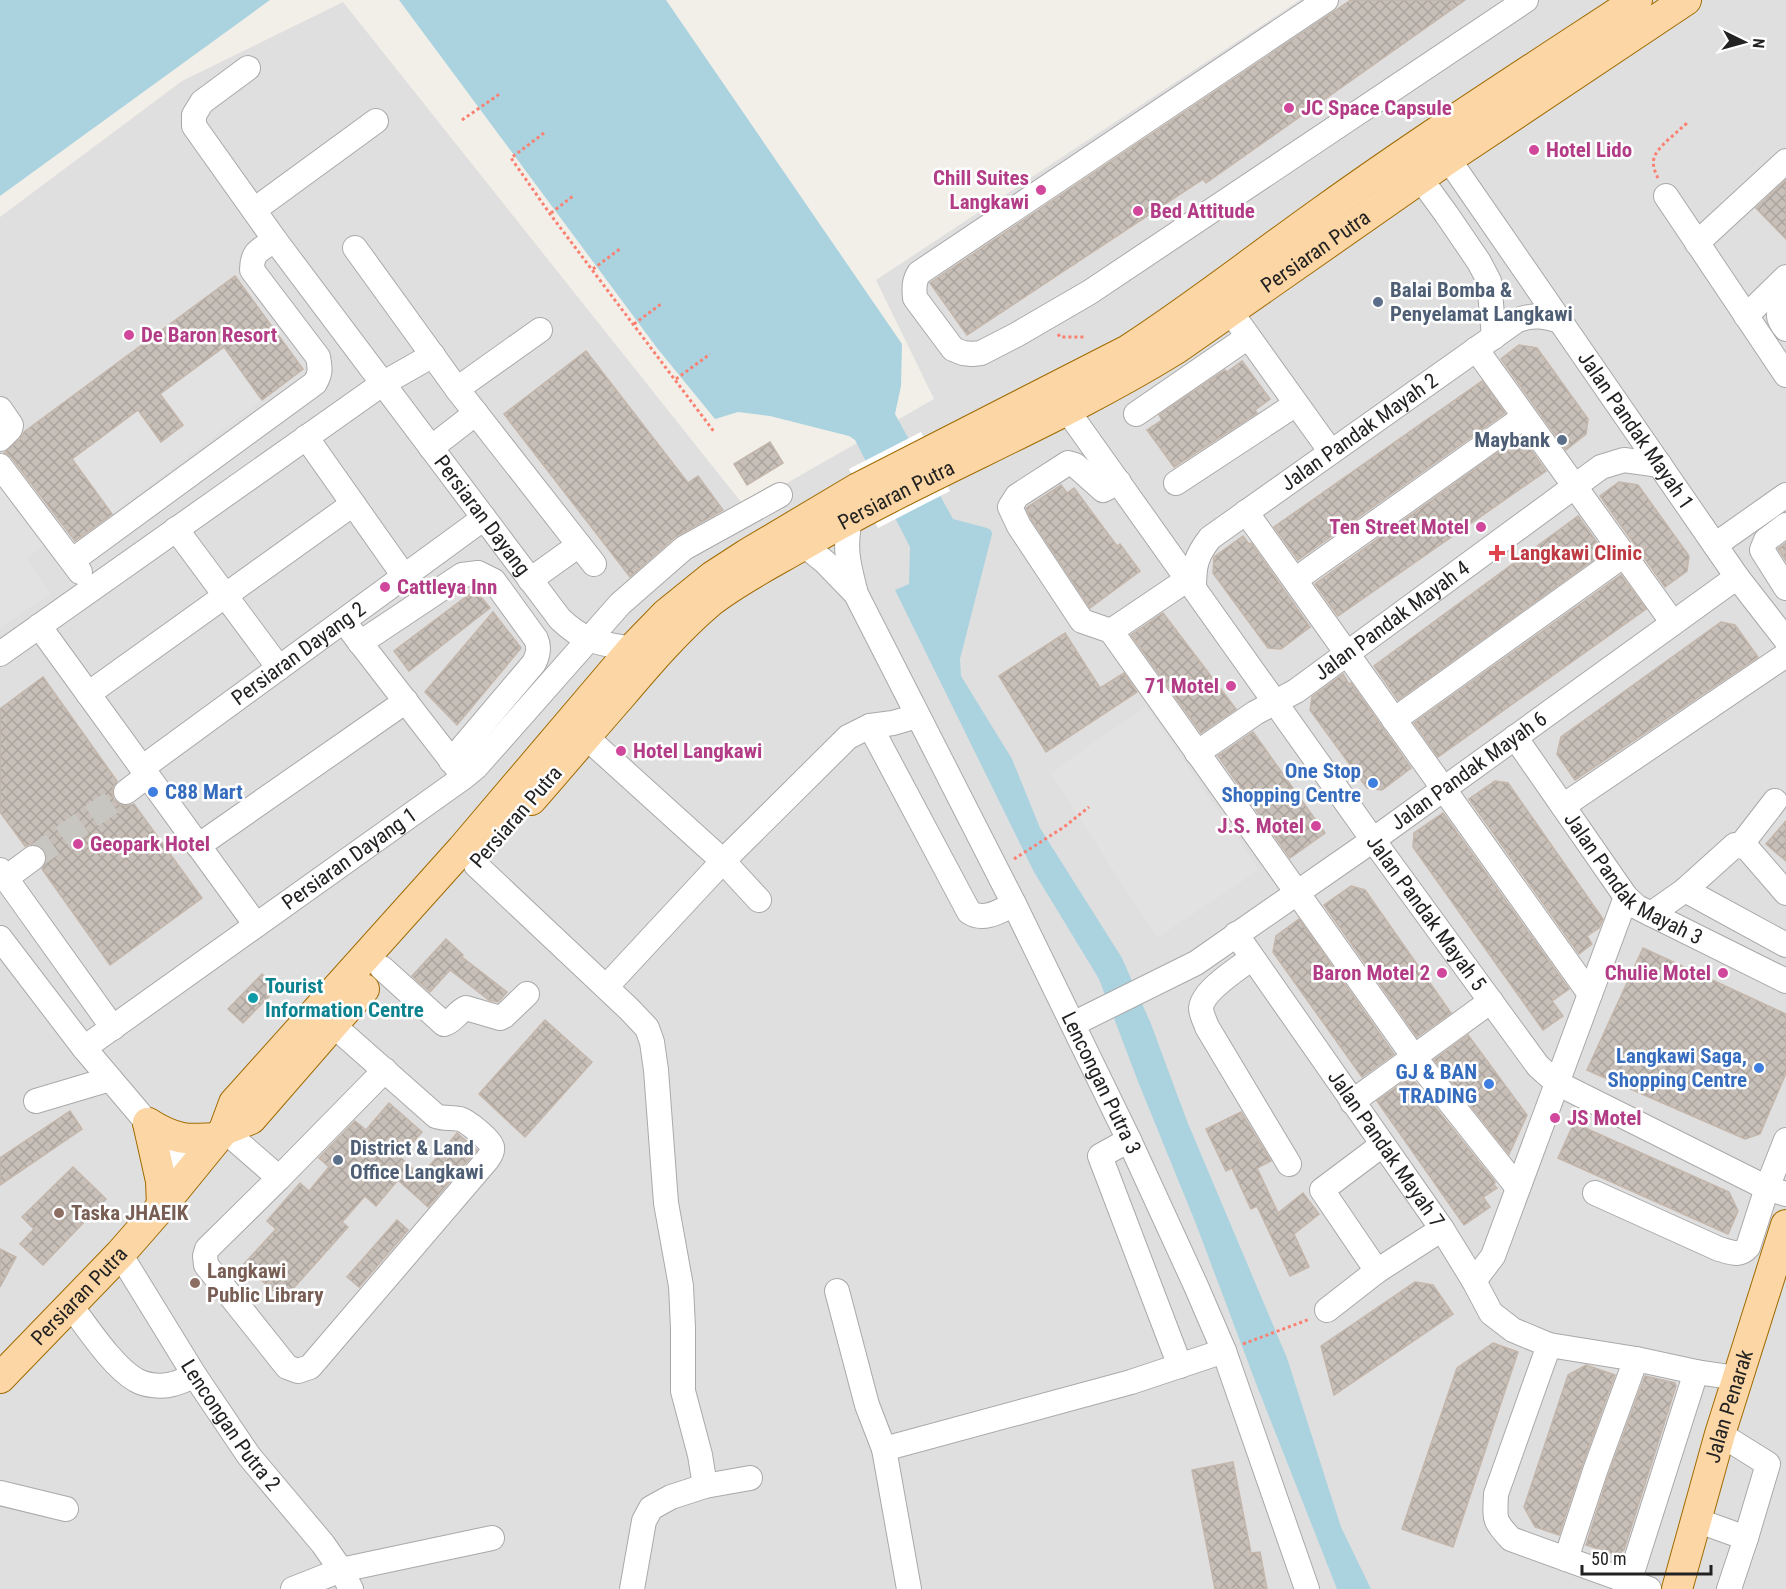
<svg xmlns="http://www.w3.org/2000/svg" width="1786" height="1589" viewBox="0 0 1786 1589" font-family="'Roboto Condensed',sans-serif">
<defs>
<pattern id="building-cross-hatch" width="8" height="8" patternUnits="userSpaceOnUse" patternTransform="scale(1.5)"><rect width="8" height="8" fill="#c7bfb8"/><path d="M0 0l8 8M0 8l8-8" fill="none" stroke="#aba49e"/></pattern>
</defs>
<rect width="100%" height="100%" fill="#f2efe9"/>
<!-- residential -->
<polygon fill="#e0dfdf" points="1300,0 1786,0 1786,1589 0,1589 0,217 182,81 343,2 745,507 934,399 876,280"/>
<!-- parking -->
<g fill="#e2e2e2">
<polygon points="224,347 262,400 112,514 72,459 138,410 161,441 183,425 160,394"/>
<polygon points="0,484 45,545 27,558 51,594 0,628"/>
<polygon points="1146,706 1259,870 1157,938 1050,773"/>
</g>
<!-- water -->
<g fill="#aad3df">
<polygon points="0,0 270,0 0,196"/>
<polygon points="399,0 666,0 902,344 901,386 895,414 953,519 987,528 991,530 992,534 960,659 961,676 1012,759 1040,828 1122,958 1151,1024 1187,1121 1287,1358 1341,1527 1371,1589 1337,1589 1257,1386 1196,1224 1139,1084 1099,979 1034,872 895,590 909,584 910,547 855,440 849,436 770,416 738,412 715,419 657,348"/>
</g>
<!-- pier -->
<polygon fill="#fff" points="921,432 950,491 878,528 849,469"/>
<!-- building -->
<g fill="url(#building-cross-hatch)" stroke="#c4b6ab" stroke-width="1.5">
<polygon points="1351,0 1465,0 1206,183 1203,179 967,335 930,283"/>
<polygon points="1786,180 1786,239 1756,208"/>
<polygon points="235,276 303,369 262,400 224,347 160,394 183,425 161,442 138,410 72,459 112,514 75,541 11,457 4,453 20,439 24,432"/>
<polygon points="1519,345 1537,348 1588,419 1586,434 1566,450 1501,359"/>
<polygon points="586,351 688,483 698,476 723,510 675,537 630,577 504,414"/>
<polygon points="1242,361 1270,399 1255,410 1257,413 1174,467 1147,430 1162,420 1159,415 1225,370 1227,372"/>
<polygon points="1482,381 1505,413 1298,560 1274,527"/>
<polygon points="1521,436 1546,471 1338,616 1315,584"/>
<polygon points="770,442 783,463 747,485 734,464"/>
<polygon points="1619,482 1638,485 1689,556 1687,571 1665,587 1600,496"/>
<polygon points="1061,485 1067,493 1074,488 1117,546 1120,544 1140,571 1090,608 1031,519 1026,508"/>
<polygon points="1578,516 1604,552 1398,700 1374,666"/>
<polygon points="1243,536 1249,544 1251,543 1310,627 1281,649 1268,648 1213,573 1214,557"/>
<polygon points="1786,543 1786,561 1778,549"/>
<polygon points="1621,575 1646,609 1438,757 1414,723"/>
<polygon points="475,590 490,608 409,671 394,651"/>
<polygon points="493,612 521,648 457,725 425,692"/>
<polygon points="1163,613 1236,709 1201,733 1131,635"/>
<polygon points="1721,622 1735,625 1758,657 1575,780 1557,754 1561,737"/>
<polygon points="1065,633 1100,688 1124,673 1137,692 1046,752 999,676"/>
<polygon points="1343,674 1349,684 1351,683 1411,768 1382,790 1367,788 1310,710 1312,697"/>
<polygon points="43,677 117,781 113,787 112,793 114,800 121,805 127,806 134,804 202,898 110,965 42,869 46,863 47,857 45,850 38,845 31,844 25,846 0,812 0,709"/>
<polygon points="1253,732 1325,833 1290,858 1218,756"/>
<polygon points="1495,781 1508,783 1603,919 1599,928 1587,936 1592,944 1579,954 1469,799"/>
<polygon points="1443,813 1569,989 1552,1001 1563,1016 1543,1030 1413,847 1414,833"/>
<polygon points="1786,821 1786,861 1766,844"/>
<polygon points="1351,886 1365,890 1451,1013 1417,1037 1324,905"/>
<polygon points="1299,919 1394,1054 1362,1077 1273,952 1276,936"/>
<polygon points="446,939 463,955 462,957 507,992 498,1002 489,1000 450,970 430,992 412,976"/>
<polygon points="1643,948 1786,1014 1786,1073 1760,1134 1745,1139 1587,1070"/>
<polygon points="262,974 277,988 243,1023 228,1009"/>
<polygon points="545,1020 592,1062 525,1137 479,1094"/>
<polygon points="1468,1035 1527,1115 1509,1154 1434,1060"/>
<polygon points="1411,1077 1495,1182 1494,1185 1497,1188 1483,1197 1490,1207 1464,1225 1377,1101"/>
<polygon points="389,1103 422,1132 400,1157 421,1176 457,1133 477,1150 428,1207 398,1180 376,1206 365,1196 342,1222 348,1227 283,1300 244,1264 276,1229 267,1221 300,1183 309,1191 329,1167 319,1158 355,1121 366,1130"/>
<polygon points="70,1111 82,1129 0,1185 0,1158"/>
<polygon points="1241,1112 1271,1161 1257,1168 1278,1213 1303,1193 1319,1214 1294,1234 1309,1267 1290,1276 1257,1206 1251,1209 1232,1168 1226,1171 1206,1129"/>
<polygon points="1574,1123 1729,1192 1738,1211 1728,1234 1558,1158"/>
<polygon points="73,1167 106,1199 43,1265 20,1244 34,1229 22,1217"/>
<polygon points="397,1220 408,1230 359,1287 347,1277"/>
<polygon points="0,1249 16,1257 0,1287"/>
<polygon points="1415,1282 1433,1285 1453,1314 1334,1395 1321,1346"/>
<polygon points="1493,1343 1518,1352 1453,1547 1402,1529 1457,1368"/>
<polygon points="1586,1365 1615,1375 1582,1466 1559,1535 1535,1527 1524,1507 1568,1375"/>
<polygon points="1645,1376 1675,1383 1676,1386 1624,1550 1617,1555 1586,1545 1608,1476"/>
<polygon points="1233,1462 1251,1553 1260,1552 1267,1589 1215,1589 1192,1470"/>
</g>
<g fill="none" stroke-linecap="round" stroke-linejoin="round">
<!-- minor-tunnel -->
<polyline stroke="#c8c6c1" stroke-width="24" stroke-dasharray="24 12" stroke-linecap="butt" points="33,858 126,792"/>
<defs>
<g id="minor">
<path d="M1326,0L919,273C914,281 914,288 915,298L953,349L963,353L972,354L981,353L1016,335L1090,292L1526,0"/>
<path id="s1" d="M248,68L202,102L194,115V126L275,240L560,619C585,643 600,643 632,649"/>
<path id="s2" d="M1438,144L1737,577L1786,640"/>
<polyline points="1420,178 1447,215 1479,262 1489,281 1494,337"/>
<polyline points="1666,196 1786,375"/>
<polyline points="254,210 376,121"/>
<polyline points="1697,243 1786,161"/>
<polyline points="355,248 457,389 594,564"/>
<path d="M1786,302C1776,311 1777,319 1786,329"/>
<polyline points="1230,311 1331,452"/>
<polyline points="1746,316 1786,277"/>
<polyline points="1476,349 1673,623"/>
<polyline points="457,389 540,330"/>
<polyline points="0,409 11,425 10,429 0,439"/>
<path id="s3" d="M1067,410L1373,840L1538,1066L1557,1083L1767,1188L1786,1194"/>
<polyline points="1136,414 1248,337"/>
<polyline points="306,437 404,576"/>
<polyline points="431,448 476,413"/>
<polyline points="0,466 80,572"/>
<polyline points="1119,482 1103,490 1075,465 1068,463 1017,496 1010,507 1019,526 1082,621 1111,631 1414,1057 1518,1188"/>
<polyline points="1176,483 1296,404"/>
<polyline points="1246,512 1590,994"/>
<path id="s4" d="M850,518C844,551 848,562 856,594L1014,904L1129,1140L1196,1286L1224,1351L1307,1589"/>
<polyline points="1786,525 1766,540 1762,550 1786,588"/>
<polyline points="176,529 279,668"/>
<polyline points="804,545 825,562 854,592"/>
<polyline points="1715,545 1786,495"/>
<path d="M73,560L315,383C321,373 320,368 318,357L252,270C252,251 260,250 275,240"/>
<polyline points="530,580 579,545"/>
<polyline points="1295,580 1524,417"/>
<path id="s5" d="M1194,588C1194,565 1196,556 1210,538L1516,321C1531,314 1544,316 1560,321"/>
<polyline points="39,626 256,925"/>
<polyline points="1111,631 1188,579"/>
<polyline points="352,632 461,773"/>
<path d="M360,643L462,575L478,573L494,581L536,639C540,648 538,655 534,663L451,761"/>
<polyline points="0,654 382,384 433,355"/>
<polyline points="88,694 353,504"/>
<polyline points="1394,720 1624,555"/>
<path d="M870,726L969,912C984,922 1000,911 1014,904"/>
<polyline points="586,737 723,861 759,900"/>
<path id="s6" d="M1515,737L1626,897L1637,907L1651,914L1786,981"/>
<path id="s7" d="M1197,753L1255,713L1296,691L1601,467L1624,460L1660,465"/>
<path id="s8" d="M142,768L484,518"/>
<polyline points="126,792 147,776"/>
<polyline points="1563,806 1786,655"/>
<polyline points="1741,845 1775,801"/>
<polyline points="198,846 406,701"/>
<polyline points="476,865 629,1009 647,1028 652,1042 656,1070 666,1203 681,1286 683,1328 683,1391 700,1455 705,1486"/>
<polyline points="0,870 113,1028"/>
<polyline points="6,878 33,858"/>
<polyline points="1685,890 1786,945"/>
<polyline points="1651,914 1685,890 1735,845 1747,848 1786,893"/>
<path id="s9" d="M1236,934L1442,1229L1474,1281L1491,1313L1513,1330L1549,1345L1496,1494C1495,1520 1493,1520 1511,1539L1649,1589"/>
<polyline points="0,938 84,1048 190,1173"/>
<path d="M1252,958C1238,969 1203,990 1201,1008C1201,1014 1205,1021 1207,1027L1289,1164"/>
<path d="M382,968L444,1024C453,1022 457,1012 466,1008L500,1018L504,1016L527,994"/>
<polyline points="606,987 723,861 848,737 870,726 893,723 917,716"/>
<path id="s10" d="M1073,1024L1196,963L1373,840L1737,577"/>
<path id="s11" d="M84,1048L464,777L476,767L620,604L684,548L780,495"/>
<polyline points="36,1101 110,1079"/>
<polyline points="1352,1102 1491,1001"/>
<path d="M224,1130L279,1178L207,1249L205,1256L206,1265L287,1367L298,1371L310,1367L487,1160C489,1157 493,1153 492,1147C491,1140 467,1121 460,1119C452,1117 444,1119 436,1116L333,1025"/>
<polyline points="1129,1140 1100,1156 1180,1366"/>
<polyline points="279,1178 385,1070"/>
<path d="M1595,1193L1719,1249C1731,1252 1739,1257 1748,1247L1767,1188L1786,1140"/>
<path id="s12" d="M120,1254L195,1376L249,1456L323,1544L341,1570L351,1589"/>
<polyline points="1377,1271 1322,1190 1382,1145"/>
<polyline points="1474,1281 1493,1256 1626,897"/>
<polyline points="837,1291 867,1405 884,1449 909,1589"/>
<path d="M71,1306C87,1327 113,1367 136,1380C146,1386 163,1387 173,1384C181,1382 188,1378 195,1376"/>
<polyline points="1327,1310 1377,1271 1442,1229"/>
<polyline points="1549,1345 1636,1359 1696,1372 1737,1378"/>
<polyline points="884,1449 1131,1382 1224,1351"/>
<polyline points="0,1493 66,1509"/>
<polyline points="1696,1520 1746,1538 1768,1464 1720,1434"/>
<polyline points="1566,1559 1595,1471 1636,1359"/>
<polyline points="1629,1582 1696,1372"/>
<polyline points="293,1589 341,1570 492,1538"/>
<polyline points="632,1589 644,1521 651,1508 671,1497 705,1486 750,1478"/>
<polyline points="1729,1589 1746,1538"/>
</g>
<g id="major">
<path id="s13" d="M531,800C561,766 590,731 620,697C648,664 677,630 710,602C738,580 772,563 803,545C924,474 1056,423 1176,349L1448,159L1686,0"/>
<polyline points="148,1123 161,1181 162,1206"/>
<path d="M148,1123C175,1140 187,1140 217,1138"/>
<polyline points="224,1130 251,1119 364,989"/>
<path id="s14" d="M0,1378L120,1254L162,1206L224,1130L234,1103L462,849L632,649L666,614L713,576L747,554L858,488L1128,350C1196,306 1259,256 1324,210C1426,137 1532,69 1637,0"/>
<path id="s15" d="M1677,1589L1720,1434L1786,1225"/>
</g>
</defs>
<!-- minor casing -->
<use href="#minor" stroke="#a9a9a9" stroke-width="26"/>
<!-- major casing -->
<use href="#major" stroke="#a06b00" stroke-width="32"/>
<!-- path -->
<g stroke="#fa8072" stroke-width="3" stroke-dasharray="3 3" stroke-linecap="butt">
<polyline points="462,120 501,93"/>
<polyline points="544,133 511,158 550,214 715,433"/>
<path d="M1658,178C1655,172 1652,165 1654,158C1656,148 1680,130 1688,122"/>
<polyline points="551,213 573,196"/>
<polyline points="593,269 621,248"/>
<polyline points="634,324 661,304"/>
<polyline points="1058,334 1060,337 1085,337"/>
<polyline points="676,379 710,354"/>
<polyline points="1014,859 1064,827 1089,807"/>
<polyline points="1243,1344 1310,1319"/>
</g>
<!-- minor -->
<use href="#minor" stroke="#fff" stroke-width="24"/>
<!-- major -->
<use href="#major" stroke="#fcd6a4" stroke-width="30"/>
</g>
<!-- markers -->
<g fill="#d1479c" stroke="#fff" stroke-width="2">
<circle cx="1289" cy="108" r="6"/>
<circle cx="1534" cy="150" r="6"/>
<circle cx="1041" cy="190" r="6"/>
<circle cx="1138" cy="211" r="6"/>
<circle cx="129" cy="335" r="6"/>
<circle cx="1481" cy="527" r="6"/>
<circle cx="385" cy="587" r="6"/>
<circle cx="1231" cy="686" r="6"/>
<circle cx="621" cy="751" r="6"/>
<circle cx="1316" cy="826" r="6"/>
<circle cx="78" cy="844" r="6"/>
<circle cx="1442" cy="973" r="6"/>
<circle cx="1723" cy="973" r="6"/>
<circle cx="1555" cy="1118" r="6"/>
</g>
<g fill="#5c6f8a" stroke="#fff" stroke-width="2">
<circle cx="1378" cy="302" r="6"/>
<circle cx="1562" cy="440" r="6"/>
<circle cx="338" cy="1160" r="6"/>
</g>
<path fill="#e0444e" stroke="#fff" stroke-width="2" d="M1494 544h6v6h6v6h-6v6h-6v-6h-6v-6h6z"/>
<g fill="#3f7fe0" stroke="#fff" stroke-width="2">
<circle cx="1373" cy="783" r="6"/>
<circle cx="153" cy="792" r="6"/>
<circle cx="1759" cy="1068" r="6"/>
<circle cx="1489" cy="1084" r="6"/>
</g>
<circle fill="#0f9aa8" stroke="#fff" stroke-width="2" cx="253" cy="998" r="6"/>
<g fill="#8d6e63" stroke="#fff" stroke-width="2">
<circle cx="59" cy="1213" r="6"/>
<circle cx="195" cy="1283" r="6"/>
</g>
<g text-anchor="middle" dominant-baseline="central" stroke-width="5" stroke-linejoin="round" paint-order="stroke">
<!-- hotel labels -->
<g font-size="21" font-weight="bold" fill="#b23c85" stroke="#fff" text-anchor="start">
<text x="1301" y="108">JC Space Capsule</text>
<text x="1546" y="150">Hotel Lido</text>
<text x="1029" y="178" text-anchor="end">Chill Suites<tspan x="1029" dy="24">Langkawi</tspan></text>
<text x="1150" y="211">Bed Attitude</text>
<text x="141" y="335">De Baron Resort</text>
<text x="1469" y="527" text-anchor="end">Ten Street Motel</text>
<text x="397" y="587">Cattleya Inn</text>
<text x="1219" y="686" text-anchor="end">71 Motel</text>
<text x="633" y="751">Hotel Langkawi</text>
<text x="1304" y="826" text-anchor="end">J.S. Motel</text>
<text x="90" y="844">Geopark Hotel</text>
<text x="1430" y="973" text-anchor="end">Baron Motel 2</text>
<text x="1711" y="973" text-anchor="end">Chulie Motel</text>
<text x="1567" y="1118">JS Motel</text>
</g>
<!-- street labels -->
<g font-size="21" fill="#222" stroke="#fff">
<text stroke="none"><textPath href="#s13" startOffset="968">Persiaran Putra</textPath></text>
<text stroke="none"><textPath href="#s2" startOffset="348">Jalan Pandak Mayah 1</textPath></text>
<text stroke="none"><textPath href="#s5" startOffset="237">Jalan Pandak Mayah 2</textPath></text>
<text stroke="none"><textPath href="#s13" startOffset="482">Persiaran Putra</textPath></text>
<text stroke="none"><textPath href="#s1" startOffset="568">Persiaran Dayang</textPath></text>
<text stroke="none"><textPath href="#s7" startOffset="236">Jalan Pandak Mayah 4</textPath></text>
<text stroke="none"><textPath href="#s8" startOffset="194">Persiaran Dayang 2</textPath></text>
<text stroke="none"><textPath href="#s10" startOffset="471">Jalan Pandak Mayah 6</textPath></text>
<text transform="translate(516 817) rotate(-49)">Persiaran Putra</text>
<text stroke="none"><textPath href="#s11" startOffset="326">Persiaran Dayang 1</textPath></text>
<text stroke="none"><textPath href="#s6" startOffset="188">Jalan Pandak Mayah 3</textPath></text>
<text stroke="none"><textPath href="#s3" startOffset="618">Jalan Pandak Mayah 5</textPath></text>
<text stroke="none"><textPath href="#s4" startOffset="624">Lencongan Putra 3</textPath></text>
<text stroke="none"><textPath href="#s9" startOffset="262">Jalan Pandak Mayah 7</textPath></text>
<text stroke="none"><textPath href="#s14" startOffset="114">Persiaran Putra</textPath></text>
<text stroke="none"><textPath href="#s15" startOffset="190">Jalan Penarak</textPath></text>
<text stroke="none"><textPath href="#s12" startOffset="204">Lencongan Putra 2</textPath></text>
</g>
<!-- service labels -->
<g font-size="21" font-weight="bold" fill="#4e5e75" stroke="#fff" text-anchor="start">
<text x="1390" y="290">Balai Bomba &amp;<tspan x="1390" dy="24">Penyelamat Langkawi</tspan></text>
<text x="1550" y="440" text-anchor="end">Maybank</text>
<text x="350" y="1148">District &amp; Land<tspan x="350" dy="24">Office Langkawi</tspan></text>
</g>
<!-- health labels -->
<g font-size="21" font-weight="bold" fill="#be3a42" stroke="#fff" text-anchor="start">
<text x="1510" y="553">Langkawi Clinic</text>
</g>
<!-- shop labels -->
<g font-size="21" font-weight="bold" fill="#366cbe" stroke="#fff" text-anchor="end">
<text x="1361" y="771">One Stop<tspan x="1361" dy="24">Shopping Centre</tspan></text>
<text x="165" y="792" text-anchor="start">C88 Mart</text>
<text x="1747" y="1056">Langkawi Saga,<tspan x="1747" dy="24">Shopping Centre</tspan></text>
<text x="1477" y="1072">GJ &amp; BAN<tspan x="1477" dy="24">TRADING</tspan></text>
</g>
<!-- culture labels -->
<g font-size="21" font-weight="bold" fill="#0d838f" stroke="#fff" text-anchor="start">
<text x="265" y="986">Tourist<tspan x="265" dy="24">Information Centre</tspan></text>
</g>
<!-- education labels -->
<g font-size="21" font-weight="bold" fill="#785e54" stroke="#fff" text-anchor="start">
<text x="71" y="1213">Taska JHAEIK</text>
<text x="207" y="1271">Langkawi<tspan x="207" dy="24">Public Library</tspan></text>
</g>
</g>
<!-- north arrow -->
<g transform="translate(1744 42) rotate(95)" stroke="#ffffff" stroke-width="4.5" paint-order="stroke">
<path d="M0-4.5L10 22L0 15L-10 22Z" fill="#222222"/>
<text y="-9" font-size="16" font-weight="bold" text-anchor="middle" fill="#222222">N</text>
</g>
<!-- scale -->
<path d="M1582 1565v9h129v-9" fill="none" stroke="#222222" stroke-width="3"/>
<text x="1591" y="1565" font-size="18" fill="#222222" stroke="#ffffff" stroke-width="4.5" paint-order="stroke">50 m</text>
</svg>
